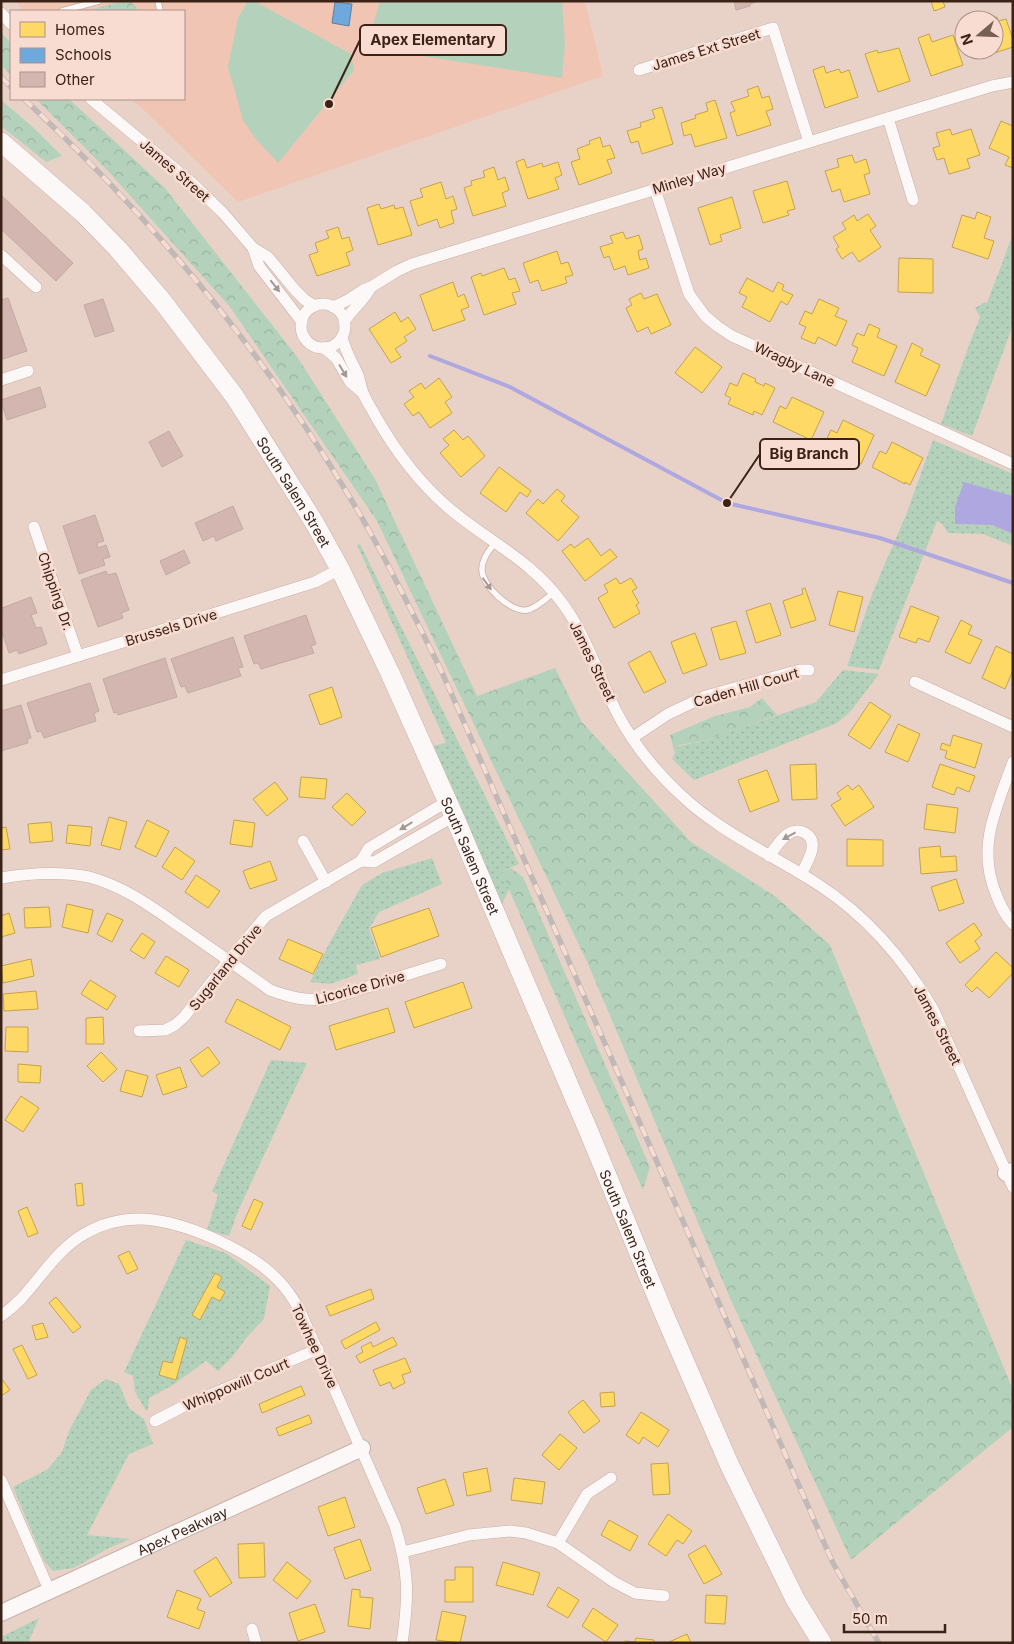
<svg xmlns="http://www.w3.org/2000/svg" width="1014" height="1644" viewBox="0 0 1014 1644" font-family="Inter,sans-serif">
<defs>
<pattern id="grass-dots" width="8" height="8" patternUnits="userSpaceOnUse" patternTransform="scale(1.25)"><rect width="8" height="8" fill="#b4d2bb"/><path d="M2 2h.1M6 6h.1" fill="none" stroke="#9cb4a0" stroke-width="1.8" stroke-linecap="round"/></pattern>
<pattern id="forest-crowns" width="20" height="18" patternUnits="userSpaceOnUse" patternTransform="scale(1.25)"><rect width="20" height="18" fill="#b4d2bb"/><path d="M2 6a3 3 0 1 1 6 0M12 15a3 3 0 1 1 6 0" fill="none" stroke="#9cb4a0"/></pattern>
</defs>
<rect width="100%" height="100%" fill="#e8d2c8"/>
<!-- built -->
<polygon fill="#f0c5b3" points="15,1 585,1 603,76 238,202 144,110 130,99 184,99 184,11 23,11"/>
<!-- grass -->
<g fill="url(#grass-dots)">
<polygon points="1013,234 1013,325 972,436 941,424 969,345 980,317 975,308 985,302 987,303"/>
<polygon points="933,440 1013,474 1013,496 964,483 955,524 992,525 1013,534 1013,546 983,534 948,533 942,524 937,521 879,670 847,666 874,589 906,515"/>
<polygon points="360,544 519,864 502,871 509,889 501,906 432,746 446,743 357,545"/>
<polygon points="843,670 879,674 851,711 837,723 694,780 672,759 679,746 709,740 723,733 735,730 816,702"/>
<polygon points="432,858 442,884 379,912 369,929 380,959 356,965 358,974 330,984 310,982 329,944 362,885 382,873"/>
<polygon points="271,1060 307,1063 239,1209 229,1236 207,1230 218,1195 212,1191"/>
<polygon points="186,1240 226,1253 270,1286 264,1319 247,1337 233,1356 218,1371 206,1361 173,1385 149,1398 148,1409 146,1411 135,1392 133,1376 124,1372"/>
<polygon points="106,1379 119,1384 129,1408 144,1419 153,1444 129,1454 87,1535 130,1539 107,1549 74,1568 53,1571 44,1561 13,1487 48,1469 62,1452 69,1431 91,1390"/>
<polygon points="39,1618 28,1643 1,1643 1,1637"/>
</g>
<!-- forest -->
<g fill="url(#forest-crowns)">
<polygon points="123,1 130,1 139,11 86,11"/>
<polygon points="1,32 11,43 11,75 1,65"/>
<polygon points="36,99 69,99 164,187 298,358 375,479 477,696 555,668 582,722 691,842 776,897 830,945 1013,1390 1013,1427 851,1560 730,1298 588,964 377,521 230,307 108,171"/>
<polygon points="1,100 34,128 62,156 46,162 1,126"/>
<polygon points="762,698 777,715 735,730 723,733 709,740 679,745 675,754 670,735 715,716 750,707"/>
<polygon points="511,868 523,877 650,1167 643,1190 582,1056 507,885 502,871"/>
</g>
<!-- garden -->
<g fill="#b4d2bb">
<polygon points="248,1 254,1 351,54 354,70 278,163 255,138 243,120 228,67 238,18"/>
<polygon points="380,1 562,1 565,44 562,78 377,49 370,36"/>
</g>
<!-- water -->
<polygon fill="#afa7df" points="964,482 1013,496 1013,534 992,525 955,524 955,507"/>
<!-- homes -->
<g fill="#ffd966" stroke="#c4a24e">
<polygon points="931,1 943,1 945,7 934,11"/>
<polygon points="997,17 998,21 1006,19 1013,39 1013,47 982,57 980,50 994,50 994,20 986,20"/>
<polygon points="929,34 932,42 953,35 963,65 931,76 918,38"/>
<polygon points="899,48 910,81 878,92 865,54 877,50 878,53"/>
<polygon points="824,66 826,73 839,69 841,73 849,70 858,97 825,108 813,70"/>
<polygon points="758,86 762,98 769,96 773,109 766,111 771,125 737,136 730,113 735,111 731,102 749,96 747,90"/>
<polygon points="715,100 727,138 695,147 691,134 684,136 681,123 696,118 695,115 708,111 706,103"/>
<polygon points="662,107 673,144 642,154 638,141 631,143 627,131 641,127 640,123 655,118 652,110"/>
<polygon points="1001,121 1013,126 1013,168 1005,165 1009,157 989,148"/>
<polygon points="950,129 952,135 971,129 980,155 967,159 970,168 949,174 944,158 937,160 933,148 940,146 936,133"/>
<polygon points="600,137 603,147 610,145 615,158 607,160 612,173 579,185 571,162 580,159 577,149 590,144 589,141"/>
<polygon points="852,155 855,163 866,159 870,173 864,175 870,194 844,202 840,189 832,192 825,171 839,167 837,159"/>
<polygon points="524,159 527,168 542,163 543,167 558,162 562,175 555,178 559,189 528,199 516,162"/>
<polygon points="494,167 498,180 505,177 509,190 502,193 506,206 473,216 464,188 472,185 471,181 485,177 483,171"/>
<polygon points="787,181 795,209 787,211 789,215 763,223 753,191"/>
<polygon points="441,182 446,199 453,196 457,209 451,211 454,223 440,228 437,219 418,226 410,201 423,197 420,189"/>
<polygon points="732,197 741,228 720,235 722,241 710,245 698,208"/>
<polygon points="379,204 381,209 394,205 395,209 403,207 412,235 378,245 367,208"/>
<polygon points="977,212 991,217 984,238 994,241 988,259 952,247 962,215 975,219"/>
<polygon points="868,214 876,226 870,230 881,247 859,262 852,252 842,259 836,249 839,247 833,237 846,229 842,223 854,215 857,221"/>
<polygon points="338,227 342,239 349,237 353,250 346,253 350,265 317,276 309,255 318,252 315,243 329,238 326,231"/>
<polygon points="623,232 626,239 639,235 643,249 638,251 640,260 646,258 649,268 628,275 625,266 614,270 609,256 604,258 600,247 613,243 610,236"/>
<polygon points="557,251 561,264 568,262 573,275 565,277 567,283 542,291 538,280 530,283 523,263"/>
<polygon points="899,258 933,259 933,293 898,292"/>
<polygon points="504,268 509,280 515,278 520,291 512,293 516,304 484,315 471,277 481,273 482,276"/>
<polygon points="747,278 773,292 778,282 784,285 782,290 793,295 787,305 781,301 770,322 742,307 747,297 739,293"/>
<polygon points="453,282 458,297 464,294 469,307 461,310 465,320 433,331 420,295"/>
<polygon points="641,293 644,299 657,294 671,325 651,334 648,327 637,332 626,308 632,305 629,299"/>
<polygon points="819,299 839,308 835,316 847,321 836,346 818,337 815,344 801,338 806,327 799,324 805,311 812,314"/>
<polygon points="395,312 401,322 408,317 416,329 404,337 407,341 395,349 401,357 391,363 369,329"/>
<polygon points="869,324 880,329 877,337 897,346 884,376 852,362 858,348 852,345 857,333 864,336"/>
<polygon points="912,343 923,349 920,355 940,365 926,396 895,382"/>
<polygon points="695,347 722,367 702,393 675,373"/>
<polygon points="743,373 756,379 755,382 764,386 765,383 775,388 762,415 754,411 753,415 728,404 731,398 725,395 730,383 737,386"/>
<polygon points="439,378 452,397 445,402 452,413 430,428 419,412 413,416 404,404 414,397 409,391 421,383 425,389"/>
<polygon points="792,397 824,412 811,440 773,422 780,406 786,409"/>
<polygon points="843,420 874,435 861,464 823,447 831,430 837,433"/>
<polygon points="454,430 463,440 468,436 485,456 461,477 440,453 449,445 443,439"/>
<polygon points="892,442 923,458 910,485 905,482 905,484 872,467 880,451 886,454"/>
<polygon points="499,467 531,491 527,497 520,492 506,512 480,493"/>
<polygon points="557,489 565,496 561,501 579,517 558,541 526,513 538,499 543,504"/>
<polygon points="588,538 601,556 610,549 617,557 585,581 562,551 571,544 574,548"/>
<polygon points="616,578 620,584 631,578 637,588 632,591 639,603 636,605 640,613 614,628 598,598 608,592 604,585"/>
<polygon points="805,588 816,620 791,628 783,601 803,594 802,589"/>
<polygon points="838,591 863,597 854,632 829,625"/>
<polygon points="770,603 781,635 756,643 746,611"/>
<polygon points="911,606 939,617 929,642 918,638 916,643 899,637"/>
<polygon points="961,620 972,626 968,634 982,640 970,664 945,652"/>
<polygon points="736,621 746,653 720,660 711,628"/>
<polygon points="695,633 707,665 683,674 671,642"/>
<polygon points="996,646 1013,654 1013,670 1005,689 982,678"/>
<polygon points="650,651 666,682 644,693 628,663"/>
<polygon points="332,687 342,717 320,725 309,695"/>
<polygon points="870,702 891,716 870,749 848,735"/>
<polygon points="898,724 920,734 908,762 885,752"/>
<polygon points="953,735 982,744 975,768 945,758 947,751 940,749 942,743 950,746"/>
<polygon points="816,764 817,799 792,800 790,765"/>
<polygon points="940,764 975,776 969,792 957,787 954,795 932,787"/>
<polygon points="767,770 779,801 750,812 738,780"/>
<polygon points="301,777 327,779 325,799 299,797"/>
<polygon points="275,782 288,799 267,816 253,799"/>
<polygon points="848,785 852,790 859,785 874,807 845,826 831,805 841,799 837,793"/>
<polygon points="347,793 366,812 352,826 332,807"/>
<polygon points="927,804 958,808 955,833 924,829"/>
<polygon points="109,817 127,822 120,850 101,845"/>
<polygon points="147,820 169,831 156,857 135,847"/>
<polygon points="234,820 255,823 252,847 230,844"/>
<polygon points="51,822 53,841 30,843 28,824"/>
<polygon points="68,825 92,827 90,846 66,843"/>
<polygon points="6,827 10,849 1,850 1,828"/>
<polygon points="847,839 883,840 883,866 847,866"/>
<polygon points="940,846 941,857 956,856 957,871 921,874 919,848"/>
<polygon points="175,847 195,861 182,880 162,867"/>
<polygon points="270,861 277,880 250,889 243,871"/>
<polygon points="196,875 220,891 208,908 185,892"/>
<polygon points="956,879 964,903 939,911 931,887"/>
<polygon points="67,904 93,910 88,933 62,927"/>
<polygon points="49,907 51,927 25,928 24,908"/>
<polygon points="429,908 439,936 381,957 371,928"/>
<polygon points="9,913 15,933 1,937 1,916"/>
<polygon points="107,913 123,920 112,942 97,934"/>
<polygon points="974,923 982,935 975,941 980,949 960,963 946,943"/>
<polygon points="142,933 155,942 144,959 130,950"/>
<polygon points="288,939 323,954 313,974 279,959"/>
<polygon points="996,952 1013,968 1013,973 989,998 977,987 972,992 965,985"/>
<polygon points="166,956 189,970 179,987 155,973"/>
<polygon points="31,959 34,976 3,983 1,966"/>
<polygon points="90,980 116,996 107,1010 81,994"/>
<polygon points="463,982 472,1008 414,1028 405,1002"/>
<polygon points="36,991 38,1009 4,1011 3,994"/>
<polygon points="237,999 291,1027 280,1050 225,1022"/>
<polygon points="388,1008 395,1032 336,1050 329,1026"/>
<polygon points="103,1017 104,1044 86,1044 86,1018"/>
<polygon points="6,1027 28,1027 28,1052 5,1051"/>
<polygon points="208,1047 220,1063 202,1077 190,1060"/>
<polygon points="101,1052 117,1069 103,1082 87,1066"/>
<polygon points="18,1064 41,1066 40,1083 18,1082"/>
<polygon points="180,1067 187,1087 163,1095 156,1075"/>
<polygon points="126,1070 148,1076 142,1097 120,1091"/>
<polygon points="21,1096 39,1108 23,1132 5,1120"/>
<polygon points="82,1183 84,1205 77,1206 75,1184"/>
<polygon points="254,1199 263,1203 251,1230 242,1226"/>
<polygon points="27,1207 38,1233 28,1237 18,1211"/>
<polygon points="129,1251 138,1269 127,1274 118,1256"/>
<polygon points="215,1273 222,1277 217,1287 225,1292 220,1301 212,1297 200,1320 192,1315"/>
<polygon points="371,1289 374,1299 330,1316 326,1306"/>
<polygon points="56,1297 81,1327 73,1333 49,1303"/>
<polygon points="376,1322 380,1330 345,1349 341,1341"/>
<polygon points="43,1323 48,1337 36,1340 32,1326"/>
<polygon points="180,1337 187,1340 176,1380 159,1375 163,1361 172,1363"/>
<polygon points="393,1337 397,1345 360,1363 356,1356 363,1352 361,1347 371,1342 373,1347"/>
<polygon points="22,1345 37,1375 28,1379 13,1349"/>
<polygon points="405,1358 411,1372 402,1375 405,1383 393,1389 390,1382 380,1386 373,1370"/>
<polygon points="1,1378 10,1390 1,1396"/>
<polygon points="301,1386 305,1395 262,1413 259,1404"/>
<polygon points="614,1392 615,1406 601,1407 600,1393"/>
<polygon points="583,1400 600,1421 584,1433 568,1412"/>
<polygon points="641,1412 669,1430 658,1447 643,1437 639,1444 626,1435"/>
<polygon points="309,1415 312,1423 279,1436 276,1428"/>
<polygon points="560,1434 577,1448 559,1470 542,1455"/>
<polygon points="668,1463 670,1494 653,1495 651,1464"/>
<polygon points="487,1468 491,1491 467,1496 463,1473"/>
<polygon points="514,1478 545,1482 542,1504 511,1500"/>
<polygon points="445,1479 454,1505 426,1514 417,1488"/>
<polygon points="345,1497 355,1527 328,1536 318,1507"/>
<polygon points="668,1514 692,1531 683,1544 677,1540 666,1556 648,1544"/>
<polygon points="609,1520 638,1536 630,1551 601,1535"/>
<polygon points="360,1539 371,1570 345,1579 334,1548"/>
<polygon points="264,1543 265,1577 239,1578 238,1544"/>
<polygon points="705,1545 722,1574 704,1584 688,1555"/>
<polygon points="216,1557 232,1583 210,1597 194,1571"/>
<polygon points="287,1562 311,1581 297,1599 273,1580"/>
<polygon points="503,1562 540,1573 533,1595 496,1585"/>
<polygon points="455,1567 473,1567 473,1602 445,1602 445,1580 455,1580"/>
<polygon points="558,1587 579,1600 568,1618 547,1606"/>
<polygon points="352,1589 360,1590 360,1597 373,1598 370,1629 348,1626"/>
<polygon points="177,1590 201,1599 197,1609 205,1612 199,1629 167,1617"/>
<polygon points="706,1595 727,1596 725,1624 705,1623"/>
<polygon points="315,1604 325,1632 298,1641 289,1613"/>
<polygon points="593,1608 618,1625 606,1642 582,1626"/>
<polygon points="442,1611 466,1616 460,1643 436,1640"/>
<polygon points="687,1634 691,1643 669,1643 669,1642"/>
<polygon points="636,1638 654,1640 654,1643 625,1643 625,1641 635,1642"/>
</g>
<!-- schools -->
<polygon fill="#6fa8dc" stroke="#5f80a1" points="335,2 352,4 349,26 332,23"/>
<g fill="none" stroke-linecap="round" stroke-linejoin="round">
<!-- stream -->
<polyline stroke="#afa7df" stroke-width="4" points="430,356 510,387 727,503 880,538 1013,583"/>
</g>
<!-- building -->
<g fill="#d4b6b1" stroke="#c2aaa5">
<polygon points="734,1 758,1 750,4 750,6 736,10"/>
<polygon points="1,195 73,263 56,281 1,229"/>
<polygon points="8,298 27,351 3,359 1,354 1,300"/>
<polygon points="103,299 114,331 95,337 84,305"/>
<polygon points="40,387 46,407 7,420 1,400"/>
<polygon points="169,431 183,456 162,467 149,442"/>
<polygon points="233,506 243,529 216,541 214,536 203,541 195,523"/>
<polygon points="95,515 104,541 97,543 98,548 106,545 110,557 103,559 105,565 79,574 63,526"/>
<polygon points="184,550 190,563 166,575 160,561"/>
<polygon points="106,571 108,575 116,573 129,610 121,613 123,618 98,627 81,580"/>
<polygon points="31,597 37,613 31,615 36,628 41,627 47,644 19,654 17,650 9,653 1,629 1,613 4,612 2,608"/>
<polygon points="306,615 316,644 311,646 314,653 261,669 258,663 254,664 244,636"/>
<polygon points="233,637 243,667 238,668 241,676 188,693 185,686 181,687 171,659"/>
<polygon points="165,658 177,697 118,715 117,712 114,713 103,679"/>
<polygon points="90,683 99,711 94,713 96,721 44,738 41,731 37,732 27,703"/>
<polygon points="21,705 31,738 27,739 28,743 1,751 1,711"/>
</g>
<g fill="none" stroke-linecap="round" stroke-linejoin="round">
<defs>
<g id="service">
<polyline points="158,1 160,11"/>
<polyline points="62,11 99,1"/>
<path d="M496,541C490,550 482,558 482,569C481,585 511,613 527,610C537,608 546,598 554,593"/>
</g>
<g id="minor">
<polyline points="1,13 11,24"/>
<polyline points="639,70 773,28 809,142"/>
<polyline points="91,99 192,183 223,213 253,248 268,257 295,290 305,300 315,306"/>
<polyline points="888,118 913,200"/>
<polyline points="655,189 689,294 705,316 717,326 732,336 1013,464"/>
<polyline points="253,248 259,266 302,322"/>
<polyline points="1,255 36,287"/>
<circle cx="323" cy="326" r="22"/>
<polyline points="333,307 346,301 363,290 371,287 397,271 412,264 992,86 1013,82"/>
<path d="M344,322C352,309 364,301 371,287"/>
<path d="M342,337C345,351 352,362 358,375C360,381 361,387 363,393C366,401 372,409 376,417C396,452 420,484 451,510C491,543 531,560 563,604C587,637 598,675 616,711C632,742 655,771 681,795C721,833 773,855 819,885C868,917 904,959 933,1009L1013,1187"/>
<polyline points="324,348 336,358 350,382 363,393"/>
<polyline points="1,380 28,371"/>
<polyline points="34,527 78,656"/>
<polyline points="1,680 315,582 340,569"/>
<polyline points="915,682 1013,727"/>
<polyline points="632,738 668,714 706,696 800,670 809,670"/>
<path d="M1013,762C997,807 976,846 996,894C1000,905 1005,915 1013,924"/>
<polyline points="303,841 326,882"/>
<path d="M769,856C775,849 780,839 788,834C792,831 798,830 803,832C822,840 807,863 801,874"/>
<polyline points="361,861 374,862 454,816"/>
<path d="M1,878C31,873 59,871 89,877C124,886 153,908 182,928C212,949 241,969 270,990C292,998 305,1001 329,999L441,964"/>
<polyline points="139,1031 165,1030 175,1025 184,1017 229,960 266,916 361,861 369,848 448,801"/>
<path d="M1,1316C8,1311 15,1305 21,1299C42,1276 57,1250 84,1234C105,1222 129,1217 153,1220C192,1225 251,1252 278,1280C287,1289 294,1300 300,1311L395,1526C409,1571 409,1596 402,1643"/>
<polyline points="155,1421 184,1406 318,1349"/>
<polyline points="1,1480 50,1592"/>
<polyline points="558,1543 587,1494 611,1478"/>
<polyline points="403,1552 469,1535 510,1531 526,1533 558,1543 614,1582 635,1593 664,1596"/>
<polyline points="252,1629 256,1643"/>
</g>
<g id="secondary">
<polyline points="1006,1173 1013,1171"/>
<path id="s1" d="M1,1613L362,1448"/>
</g>
<g id="primary">
<path id="s2" d="M1,142L83,213L118,249L163,302L235,397L314,522L340,569L390,673L454,816L589,1132L664,1314L730,1466L795,1599L822,1643"/>
</g>
</defs>
<!-- service casing -->
<use href="#service" stroke="#c7b0a6" stroke-width="7"/>
<!-- minor casing -->
<use href="#minor" stroke="#c7b0a6" stroke-width="12"/>
<!-- secondary casing -->
<use href="#secondary" stroke="#c7b0a6" stroke-width="18"/>
<!-- primary casing -->
<use href="#primary" stroke="#c7b0a6" stroke-width="20"/>
<!-- service -->
<use href="#service" stroke="#fcf8f7" stroke-width="5.5"/>
<!-- minor -->
<use href="#minor" stroke="#fcf8f7" stroke-width="11"/>
<!-- secondary -->
<use href="#secondary" stroke="#fcf8f7" stroke-width="16"/>
<!-- primary -->
<use href="#primary" stroke="#fcf8f7" stroke-width="19"/>
<defs>
<g id="rail">
<polyline points="1,77 11,87"/>
<path d="M24,99C149,215 262,350 349,496C383,552 412,612 441,670L833,1563L879,1643"/>
</g>
</defs>
<!-- rail casing -->
<use href="#rail" stroke="#c0b9b7" stroke-width="5.5"/>
<!-- rail -->
<use href="#rail" stroke="#f9dcd1" stroke-width="4" stroke-dasharray="11" stroke-linecap="butt"/>
</g>
<!-- one-way arrows -->
<defs><path id="oneway-solid" d="M-6-.8H1V-3.2L6.5 0L1 3.2V.8H-6Z" transform="scale(1.25)"/></defs>
<g fill="#a59892">
<use href="#oneway-solid" transform="translate(275 286) rotate(52)"/>
<use href="#oneway-solid" transform="translate(343 371) rotate(59)"/>
<use href="#oneway-solid" transform="translate(487 584) rotate(54)"/>
<use href="#oneway-solid" transform="translate(406 826) rotate(149)"/>
<use href="#oneway-solid" transform="translate(789 836) rotate(151)"/>
</g>
<g text-anchor="middle" dominant-baseline="central" stroke-width="5" stroke-linejoin="round" paint-order="stroke">
<!-- street labels -->
<g font-size="14" fill="#3b2217" stroke="#f9dcd1">
<text transform="translate(706 49) rotate(-17)">James Ext Street</text>
<text transform="translate(175 170) rotate(41)">James Street</text>
<text transform="translate(689 178) rotate(-17)">Minley Way</text>
<text transform="translate(795 364) rotate(25)">Wragby Lane</text>
<text stroke="none"><textPath href="#s2" startOffset="459">South Salem Street</textPath></text>
<text transform="translate(56 591) rotate(71)">Chipping Dr.</text>
<text transform="translate(171 627) rotate(-17)">Brussels Drive</text>
<text transform="translate(593 661) rotate(64)">James Street</text>
<text transform="translate(746 687) rotate(-16)">Caden Hill Court</text>
<text stroke="none"><textPath href="#s2" startOffset="864">South Salem Street</textPath></text>
<text transform="translate(225 967) rotate(-51)">Sugarland Drive</text>
<text transform="translate(360 987) rotate(-15)">Licorice Drive</text>
<text transform="translate(938 1025) rotate(63)">James Street</text>
<text stroke="none"><textPath href="#s2" startOffset="1269">South Salem Street</textPath></text>
<text transform="translate(315 1346) rotate(65)">Towhee Drive</text>
<text transform="translate(236 1384) rotate(-23)">Whippowill Court</text>
<text stroke="none"><textPath href="#s1" startOffset="199">Apex Peakway</textPath></text>
</g>
</g>
<!-- callouts -->
<path fill="none" stroke="#3b2217" stroke-width="2" d="M329 104L360 40M727 503L760 454"/>
<g fill="#3b2217" stroke="#f9dcd1" stroke-width="2">
<circle cx="329" cy="104" r="5"/>
<circle cx="727" cy="503" r="5"/>
</g>
<g fill="#f9dcd1" stroke="#3b2217" stroke-width="2">
<rect x="360" y="25" width="146" height="30" rx="5"/>
<rect x="760" y="439" width="99" height="30" rx="5"/>
</g>
<g font-size="15" text-anchor="middle" font-weight="bold" fill="#3b2217">
<text x="433" y="45">Apex Elementary</text>
<text x="809" y="459">Big Branch</text>
</g>
<!-- border -->
<rect width="1014" height="1644" fill="none" stroke="#3b2217" stroke-width="5"/>
<!-- legend -->
<rect x="10" y="10" width="175" height="90" fill="#f9dcd1" stroke="#ad9287"/>
<rect x="20" y="22" width="25" height="15" fill="#ffd966" stroke="#ad9287"/>
<text x="55" y="35" font-size="15" fill="#3b2217">Homes</text>
<rect x="20" y="48" width="25" height="15" fill="#6fa8dc" stroke="#ad9287"/>
<text x="55" y="60" font-size="15" fill="#3b2217">Schools</text>
<rect x="20" y="72" width="25" height="15" fill="#d4b6b1" stroke="#ad9287"/>
<text x="55" y="85" font-size="15" fill="#3b2217">Other</text>
<!-- north arrow -->
<g transform="translate(979 35) rotate(251)"><circle r="24" fill="#f9dcd1" stroke="#ad9287"/>
<path d="M0-4L9 19L0 12L-9 19Z" fill="#786055"/>
<text y="-8" font-size="14" font-weight="bold" text-anchor="middle" fill="#3b2217">N</text>
</g>
<!-- scale -->
<path d="M844 1624v8h101v-8" fill="none" stroke="#3b2217" stroke-width="2.5"/>
<text x="852" y="1624" font-size="15" fill="#3b2217" stroke="#f9dcd1" stroke-width="4" paint-order="stroke">50 m</text>
</svg>
